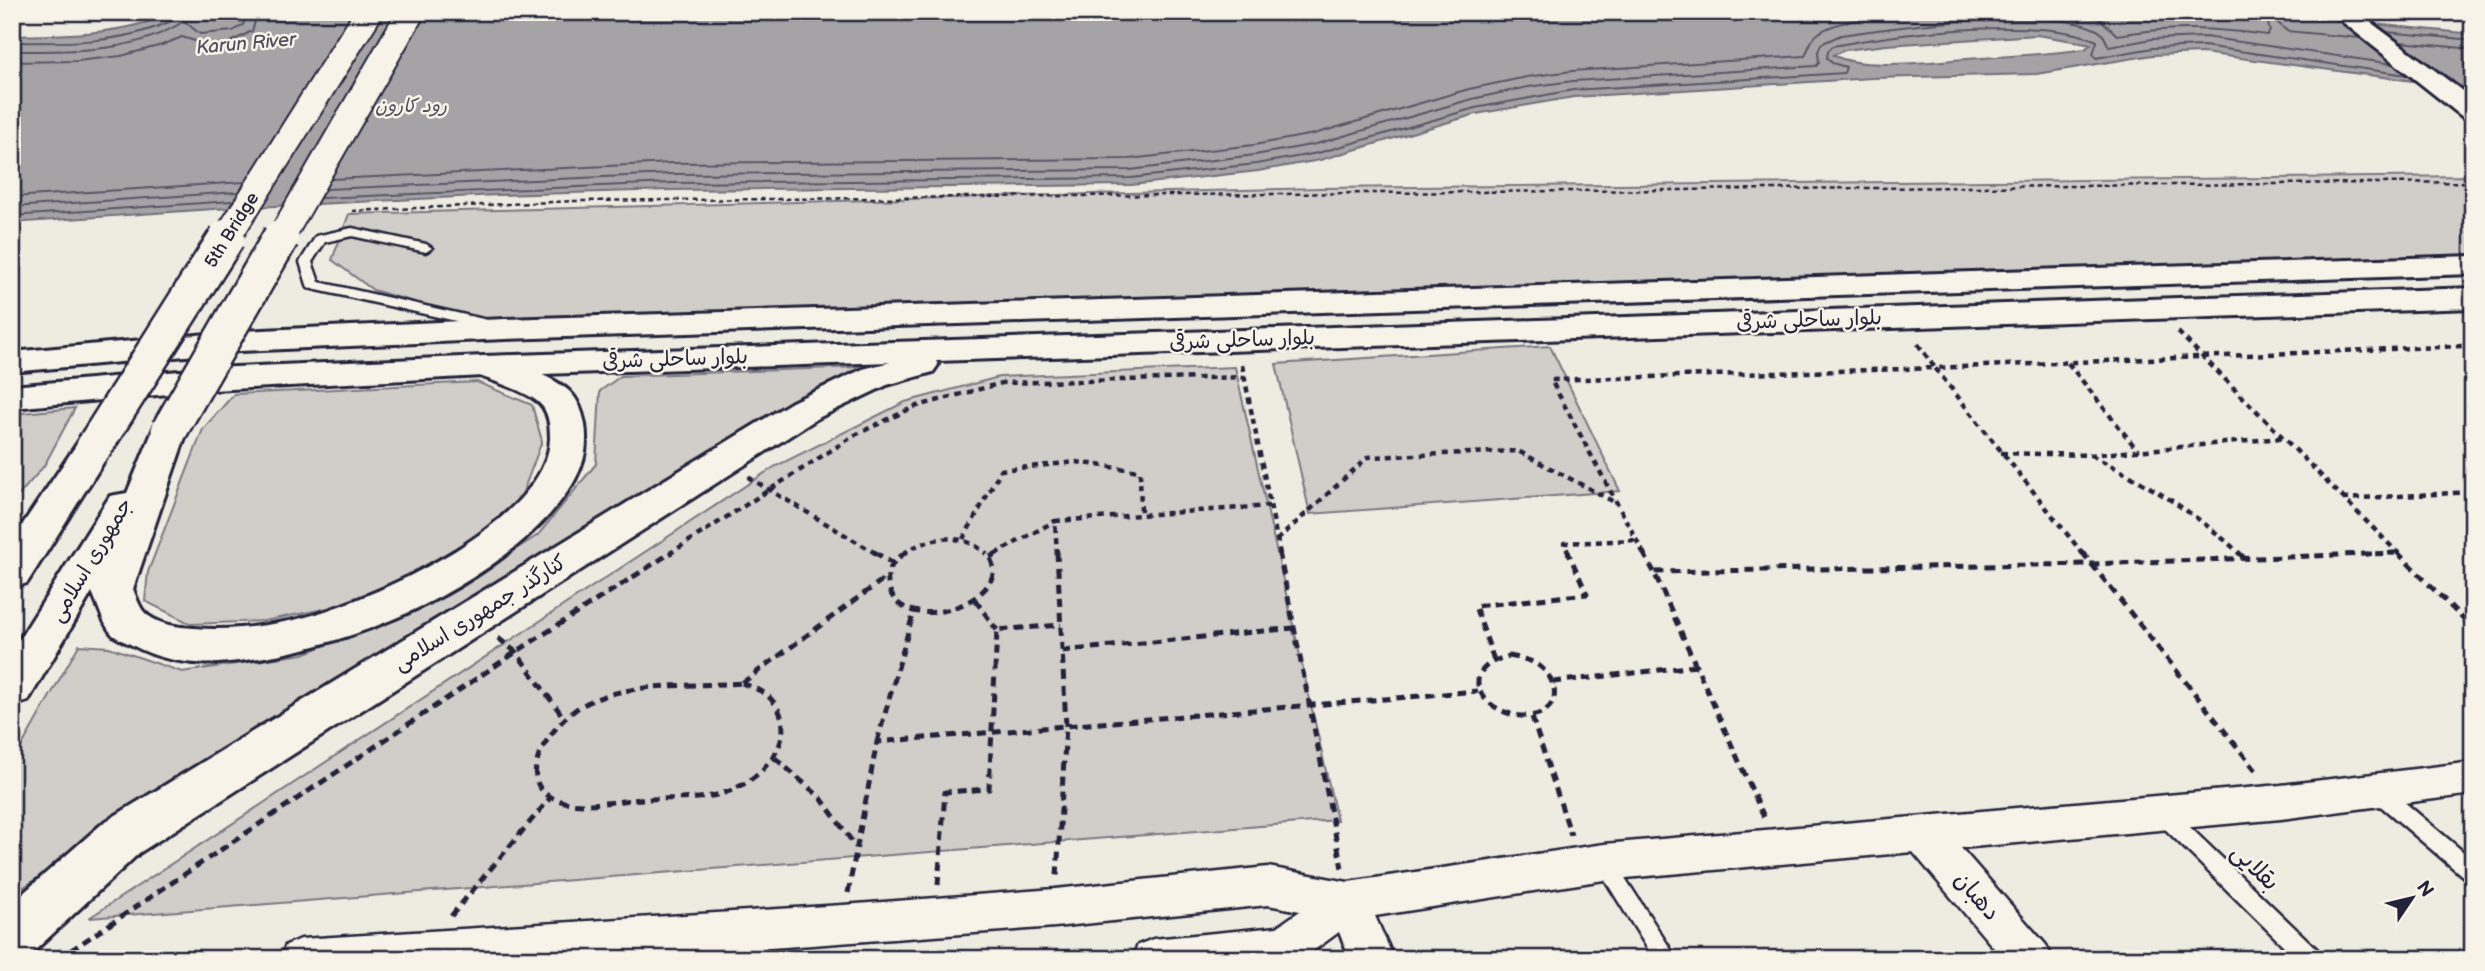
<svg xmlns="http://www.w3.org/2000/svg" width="2485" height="971" viewBox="0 0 2485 971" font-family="'Balsamiq Sans','Playpen Sans Arabic',sans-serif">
<rect width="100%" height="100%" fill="#eeebe1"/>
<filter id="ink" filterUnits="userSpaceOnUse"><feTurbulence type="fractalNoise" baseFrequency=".0143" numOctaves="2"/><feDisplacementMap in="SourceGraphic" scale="14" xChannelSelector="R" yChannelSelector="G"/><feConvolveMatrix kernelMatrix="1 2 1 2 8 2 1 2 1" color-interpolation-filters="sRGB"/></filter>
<g filter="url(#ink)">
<!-- green -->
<g fill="#d1cdc9" stroke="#7a7882" stroke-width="2">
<polygon points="2473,176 2473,265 505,329 373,290 332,260 349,214 1320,188"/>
<polygon points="1550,346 1620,491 1310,514 1276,364"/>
<polygon points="861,367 821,387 121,822 24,887 12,900 12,763 79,645 109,647 182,672 303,654 429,605 538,535 596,464 600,391 621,376"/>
<polygon points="1235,367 1337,820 89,918 774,467 905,402 999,377"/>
<polygon points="477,382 532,405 542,441 521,497 476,536 398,581 329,608 264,621 191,624 145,601 148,572 203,429 234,394"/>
<polygon points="75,408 44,466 12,503 12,414"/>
</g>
<!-- water -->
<path fill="#a6a3a6" stroke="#716f7b" stroke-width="2" fill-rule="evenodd" d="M174,12H207L201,18L208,19L252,12H2254L2473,34V89L2203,53L2153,55L2036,74L1872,78L1574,97L1476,114L1320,160L1258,171L1131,185L672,190L498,195L213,209L12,223V36C66,35 124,35 174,12ZM2037,35L2091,44L2085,49C2045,55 2007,56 1967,59C1933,61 1862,71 1833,55L1845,50L1887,45Z"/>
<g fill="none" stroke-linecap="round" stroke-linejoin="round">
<!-- shore -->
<g stroke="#575666" stroke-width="2">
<path d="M2067,12L2100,19L2117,35C2170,26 2214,28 2267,35L2270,31L2265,12"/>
<polyline points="2275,12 2278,23 2287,31 2360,38"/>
<polyline points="2386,32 2473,40"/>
<path d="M12,42C65,43 124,44 173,20L174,12"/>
<polyline points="2400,42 2473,49"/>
<path d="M12,51C70,51 134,54 184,21L200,34L233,31L243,25L247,12"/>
<polyline points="12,62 77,61 121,56 162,45 182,37 208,45 227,44 252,31 258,12"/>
<path d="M332,179L672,163L1129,159L1254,145L1314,134L1469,89L1527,77L1572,71L1805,56C1809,48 1811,38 1819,33C1846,13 1930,15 1965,12"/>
<path d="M326,189L672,174L1130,170L1255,155L1316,144L1472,99L1528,87L1573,81L1816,66L1819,63L1818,52L1821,44L1841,35C1896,27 2050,5 2097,30C2104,33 2106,41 2109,47L2152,39L2205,37L2393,64"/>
<polyline points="12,197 245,182"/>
<path d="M321,198L672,183L1131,178L1256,164L1318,153L1475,108L1573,90L1844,73L1846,67L1832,63L1827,58L1828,51L1833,46C1894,34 2042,15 2097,41L2093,54L2096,58L2153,48L2204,46L2407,75"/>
<polyline points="12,207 238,192"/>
<polyline points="12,216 232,201"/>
</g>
<defs>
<g id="lane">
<polygon points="352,228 426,244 432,248 426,252 352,236 325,242 312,262 319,282 492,321 499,325 492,329 308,288 300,262 316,236"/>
<polygon points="2376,782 2383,784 2473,860 2473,882 2466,879 2369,796 2366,790 2369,784"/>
<polygon points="2163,806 2170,808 2320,952 2323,959 2297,959 2156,820 2153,814 2156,808"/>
<polygon points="1604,853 1611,856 1677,959 1654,959 1594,862 1597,856"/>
</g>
<polygon id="street" points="2473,762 2473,794 2281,819 1961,848 2046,945 2053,959 2003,959 1913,852 1604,880 1375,916 1394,959 1350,959 1339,932 1302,959 1131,959 1138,945 1153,939 1277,927 1300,911 1268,905 1055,927 622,959 279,959 286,945 301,939 843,905 1055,889 1268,867 1348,882 1604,844 2281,785"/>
<g id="secondary">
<polygon points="2330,12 2357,12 2473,99 2473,120 2464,118"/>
<polygon points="2473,256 2473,274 505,339 240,351 12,372 12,352 240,331 505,319"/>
<polygon points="2473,288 2473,308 936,361 938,365 933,372 887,385 818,418 139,853 31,954 12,959 12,903 103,823 792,402 863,369 890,362 484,376 213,390 12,408 12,386 213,368 484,356"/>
</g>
<g id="highway">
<path d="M484,356C507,361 554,375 571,393C581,403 586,423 586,437C587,468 569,492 549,515C472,599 331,655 218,663C189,665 157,659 132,645C126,642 118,639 113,635C103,625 98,604 92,592L28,701L12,706V651L110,496L127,493L156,423L169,419L182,423L187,431L133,589C136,596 139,607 145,613C158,625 178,627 194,628C225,631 259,627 289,621C362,606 548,524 550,438C550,427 549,416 543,407C533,392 489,380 472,373L467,366L472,359Z"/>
<polygon points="94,435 107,438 113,447 27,583 12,588 12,540 81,438"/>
</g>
</defs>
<!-- lane casing -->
<use href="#lane" stroke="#22223b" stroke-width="5"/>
<!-- street casing -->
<use href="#street" stroke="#22223b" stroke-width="5"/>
<!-- secondary casing -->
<use href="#secondary" stroke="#22223b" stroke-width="6"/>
<!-- highway casing -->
<use href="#highway" stroke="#22223b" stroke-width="6"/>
<!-- path-far2 -->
<polyline stroke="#22223b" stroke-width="2.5" stroke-dasharray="5 3.5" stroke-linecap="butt" points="352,211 575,201 2473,182"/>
<!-- path-far1 -->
<g stroke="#22223b" stroke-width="4.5" stroke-dasharray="6 5" stroke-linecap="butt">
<polyline points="2178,332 2399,554"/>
<polyline points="2068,363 2139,452"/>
<polyline points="1242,365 1280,554"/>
<polyline points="2001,453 2090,455 2281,438"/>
<path d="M2091,455C2145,483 2196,512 2240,554"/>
<polyline points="748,477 877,554"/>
<polyline points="2343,499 2473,492"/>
<polyline points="963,539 1001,470 1076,462 1140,471 1141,515"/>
<polyline points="1277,540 1368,457 1518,451 1618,504"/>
<polyline points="669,554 855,435 914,407 1002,383 1245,377"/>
<path d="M903,554C928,536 963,531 986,554"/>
<polyline points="995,554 1055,521"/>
<polyline points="1057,554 1055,521 1269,506"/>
<polyline points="1569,554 1564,543 1638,540"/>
<polyline points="1644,554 1551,380 1935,368 1915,340"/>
<polyline points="2083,554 1935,368 2462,346 2473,355"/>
<polyline points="2366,554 2395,553"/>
</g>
<!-- path -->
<g stroke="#22223b" stroke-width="5" stroke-dasharray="9 6" stroke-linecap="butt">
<polyline points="874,552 892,563"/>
<path d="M906,552C895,560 886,569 888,583C897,646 1027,595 985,552"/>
<polyline points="1057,552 1066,726 1057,876"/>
<polyline points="1279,552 1342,868"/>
<polyline points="1643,552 1654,572"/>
<polyline points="2082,552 2258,773"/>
<polyline points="2238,552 2245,559"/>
<polyline points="2397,552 2473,629"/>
<polyline points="990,557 999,552"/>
<polyline points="975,600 997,630"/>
<polyline points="498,638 516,652 564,718"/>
<polyline points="1062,651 1294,628"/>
<path d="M1509,656C1518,658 1527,659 1535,663C1553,673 1564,700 1543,712C1510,729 1454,689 1489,664C1494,660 1503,658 1509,656Z"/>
<polyline points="1494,660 1475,606 1587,594 1568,552"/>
<polyline points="1553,682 1696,666"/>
<path d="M742,683C751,687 763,690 770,698C805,735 762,781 724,793C699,801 671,798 645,799C617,800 582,810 555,799C508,780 557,717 585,704C631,681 692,687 742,683Z"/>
<polyline points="742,683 885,578"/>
<polyline points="1532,717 1571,835"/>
<polyline points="877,742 914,611"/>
<polyline points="775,758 821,798 856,847"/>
<polyline points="1764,817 1654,572 2090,564 2395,553"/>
<polyline points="938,885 945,792 989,789 997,630 1061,625"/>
<polyline points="848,893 877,742 1478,691"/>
<polyline points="451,916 551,797"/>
<polyline points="58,959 516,652 672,552"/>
</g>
<!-- lane -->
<use href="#lane" fill="#f7f3e8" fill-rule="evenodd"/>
<!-- street -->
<use href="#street" fill="#f7f3e8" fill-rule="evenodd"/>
<!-- secondary -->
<use href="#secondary" fill="#f7f3e8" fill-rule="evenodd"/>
<!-- highway -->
<use href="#highway" fill="#f7f3e8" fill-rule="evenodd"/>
<defs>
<g id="highway-bridge-far1">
<polyline points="226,239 369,12"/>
<polyline points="280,239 411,12"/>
</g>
<g id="highway-bridge">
<polyline points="169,431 281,237"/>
<polyline points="94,447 227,237"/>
</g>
</defs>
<!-- highway-bridge-far1 casing -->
<use href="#highway-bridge-far1" stroke="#22223b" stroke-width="30" stroke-linecap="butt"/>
<!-- highway-bridge casing -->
<use href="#highway-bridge" stroke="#22223b" stroke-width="40" stroke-linecap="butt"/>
<!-- highway-bridge-far1 -->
<use href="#highway-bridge-far1" stroke="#f7f3e8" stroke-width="26"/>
<!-- highway-bridge -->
<use href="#highway-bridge" stroke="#f7f3e8" stroke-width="35"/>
</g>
</g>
<g text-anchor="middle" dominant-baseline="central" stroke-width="5" stroke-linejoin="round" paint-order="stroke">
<!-- far-street labels -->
<g font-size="18" fill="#22223b" stroke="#f7f3e8">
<text transform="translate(232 230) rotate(-58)">5th Bridge</text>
</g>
<!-- far-water labels -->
<g font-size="19" font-style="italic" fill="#504f60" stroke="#f7f3e8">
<text transform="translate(246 44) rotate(-5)">Karun River</text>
<text x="411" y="106">رود کارون</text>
</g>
<!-- street labels -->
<g font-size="21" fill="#22223b" stroke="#f7f3e8">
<text transform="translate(1809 320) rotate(-2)">بلوار ساحلی شرقی</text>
<text transform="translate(1242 340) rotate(-2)">بلوار ساحلی شرقی</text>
<text transform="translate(675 359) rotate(-2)">بلوار ساحلی شرقی</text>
<text transform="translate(91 560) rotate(-59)">جمهوری اسلامی</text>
<text transform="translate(480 613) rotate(-32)">کنارگذر جمهوری اسلامی</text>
</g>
<!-- near-street labels -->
<g font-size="24" fill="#22223b" stroke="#f7f3e8">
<text transform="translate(2255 867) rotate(44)">بقلایی</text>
<text transform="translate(1977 896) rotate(49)">دهبان</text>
</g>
</g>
<!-- margin -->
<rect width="2485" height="971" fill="none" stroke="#f7f3e8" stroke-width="42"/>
<rect x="21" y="21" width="2443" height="929" fill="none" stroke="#22223b" stroke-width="2.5" filter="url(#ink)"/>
<!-- north arrow -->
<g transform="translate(2412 898) rotate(55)" stroke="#f7f3e8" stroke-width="5" paint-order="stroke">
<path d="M0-5L12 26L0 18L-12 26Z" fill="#22223b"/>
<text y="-10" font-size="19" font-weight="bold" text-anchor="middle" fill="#22223b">N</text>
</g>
</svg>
